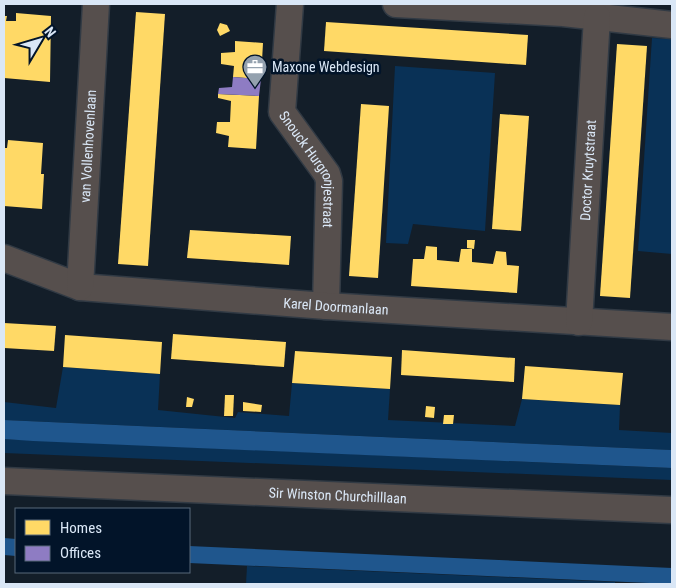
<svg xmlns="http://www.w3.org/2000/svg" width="676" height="588" viewBox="0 0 676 588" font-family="'Roboto Condensed',sans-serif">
<rect width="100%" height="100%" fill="#131e29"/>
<!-- green -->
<g fill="#093156">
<polygon points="652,38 672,39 672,254 638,251"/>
<polygon points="395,66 495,73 485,231 413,224 408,244 386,243"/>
<polygon points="63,367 160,374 158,410 235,418 238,412 289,416 292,383 390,389 388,420 515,426 522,399 620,405 619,430 672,433 672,450 4,420 4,402 56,408"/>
<polygon points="4,439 672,468 672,480 4,453"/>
<polygon points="247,566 615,582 615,584 246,584"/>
</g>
<!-- water -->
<g fill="#1f568d">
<polygon points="4,420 672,450 672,468 33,441 4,439"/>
<polygon points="4,538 16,539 16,556 4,555"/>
<polygon points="189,546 672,568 672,584 189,563"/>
</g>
<!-- homes -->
<g fill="#ffd966">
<polygon points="136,12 165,14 148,266 118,264"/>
<polygon points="16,13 51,16 50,82 4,78 4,16 7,16 6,21 16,21"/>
<polygon points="326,22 528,35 526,65 324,51"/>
<polygon points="220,23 227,25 230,31 220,36 217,30"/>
<polygon points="235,41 263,43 261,79 233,77 234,66 221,64 221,53 235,52"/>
<polygon points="617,44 647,46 630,298 600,296"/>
<polygon points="218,94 259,96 256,149 228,147 229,136 216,133 217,122 230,122 231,101 218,98"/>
<polygon points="361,104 389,106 378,278 349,276"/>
<polygon points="500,114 529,116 521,231 492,229"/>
<polygon points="8,140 43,143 41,174 44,174 42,209 4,206 4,148 7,148"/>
<polygon points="190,230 291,236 289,265 187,258"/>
<polygon points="467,240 475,240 474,249 467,248"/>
<polygon points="426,246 437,247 437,260 459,262 461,249 472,249 472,262 493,264 496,251 506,252 507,265 519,266 517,293 411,286 413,259 424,259"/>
<polygon points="4,323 56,326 54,351 4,348"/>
<polygon points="173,334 286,342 284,367 171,359"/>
<polygon points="65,335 162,342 160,374 63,367"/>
<polygon points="402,350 515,358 514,382 401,375"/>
<polygon points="295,351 392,357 390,389 292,383"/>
<polygon points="525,366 623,373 620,405 522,399"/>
<polygon points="225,395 234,395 233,416 224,416"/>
<polygon points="187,397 194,399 192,407 186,407"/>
<polygon points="243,402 262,405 261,412 243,411"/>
<polygon points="426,406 435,407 434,418 425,417"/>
<polygon points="444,415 454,415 453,424 443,424"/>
</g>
<!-- offices -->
<polygon fill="#8e7cc3" points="233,77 261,79 259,96 218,94 219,88 232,87"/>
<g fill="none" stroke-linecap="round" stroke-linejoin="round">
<defs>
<g id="minor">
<path id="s1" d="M290,4L282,112L327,174L329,181L326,306"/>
<polyline points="396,4 563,13 672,25"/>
<path id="s2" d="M4,258L80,287L326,306L672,327"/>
<path id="s3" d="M80,287L96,4"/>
<path id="s4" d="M579,322L597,17"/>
<path id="s5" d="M4,481L672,510"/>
</g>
</defs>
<!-- minor casing -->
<use href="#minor" stroke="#313a44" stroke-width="29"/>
<!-- minor -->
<use href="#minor" stroke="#564f4d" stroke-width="26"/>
</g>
<!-- icons -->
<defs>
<symbol id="office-pin" viewBox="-11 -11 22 30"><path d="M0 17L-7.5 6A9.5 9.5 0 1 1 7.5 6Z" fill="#94a1ae" stroke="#021429"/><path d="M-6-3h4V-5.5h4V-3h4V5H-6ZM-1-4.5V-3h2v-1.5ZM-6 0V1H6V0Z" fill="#fff"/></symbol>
</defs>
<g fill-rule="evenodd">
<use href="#office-pin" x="241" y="53" width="28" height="38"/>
</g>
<g text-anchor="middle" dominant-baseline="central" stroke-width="5" stroke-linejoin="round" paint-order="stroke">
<!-- poi labels -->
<g font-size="14" fill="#dae7f6" stroke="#021429" text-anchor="start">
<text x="272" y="67">Maxone Webdesign</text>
</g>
<!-- street labels -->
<g font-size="14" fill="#dae7f6" stroke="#021429">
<text stroke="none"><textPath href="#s3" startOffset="141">van Vollenhovenlaan</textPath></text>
<text stroke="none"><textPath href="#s4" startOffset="152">Doctor Kruytstraat</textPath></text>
<text stroke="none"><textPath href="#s1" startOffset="174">Snouck Hurgronjestraat</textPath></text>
<text stroke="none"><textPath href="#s2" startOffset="338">Karel Doormanlaan</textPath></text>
<text stroke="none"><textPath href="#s5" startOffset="334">Sir Winston Churchilllaan</textPath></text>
</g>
</g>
<!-- border -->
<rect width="676" height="588" fill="none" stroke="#dae7f6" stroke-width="10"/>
<!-- legend -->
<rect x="15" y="508" width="175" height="65" fill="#021429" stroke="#58687b"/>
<rect x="25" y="520" width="25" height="15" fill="#ffd966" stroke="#58687b"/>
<text x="60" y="533" font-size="15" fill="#dae7f6">Homes</text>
<rect x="25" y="546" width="25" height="15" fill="#8e7cc3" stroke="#58687b"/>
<text x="60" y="558" font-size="15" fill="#dae7f6">Offices</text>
<!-- north arrow -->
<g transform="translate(40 40) rotate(52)" stroke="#021429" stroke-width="4" paint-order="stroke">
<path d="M0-4L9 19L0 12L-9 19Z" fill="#dae7f6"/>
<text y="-8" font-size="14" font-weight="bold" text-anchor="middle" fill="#dae7f6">N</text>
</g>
</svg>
